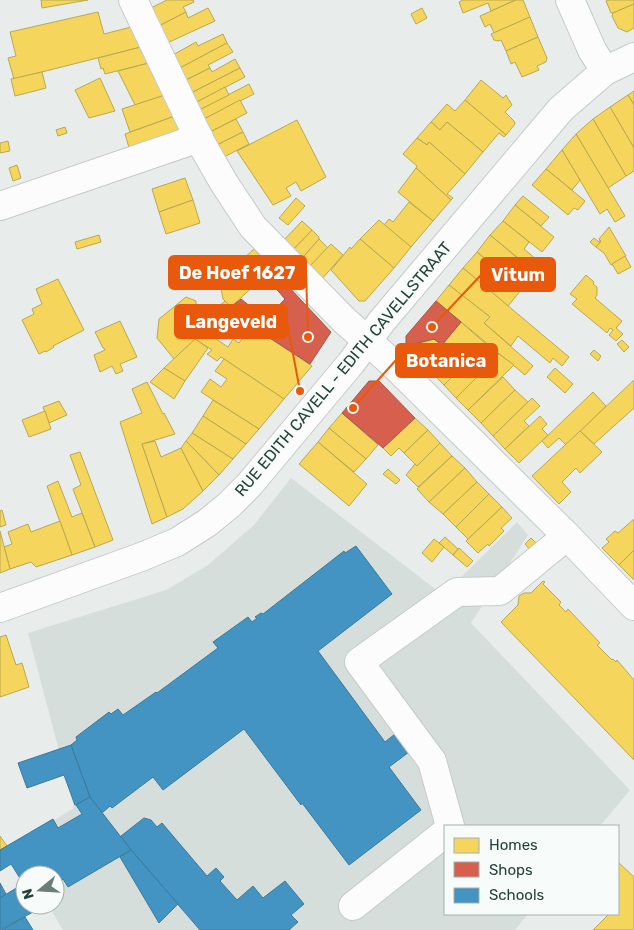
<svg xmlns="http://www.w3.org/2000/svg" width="634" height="930" viewBox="0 0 634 930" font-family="Rubik,sans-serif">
<rect width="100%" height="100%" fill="#e8edeb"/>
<!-- built -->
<polygon fill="#d6dedb" points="291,478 443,595 517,522 528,535 471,623 630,790 600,826 445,826 445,914 528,914 515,930 63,930 48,905 55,905 55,875 37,831 74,808 28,633 166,590 208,565 254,525"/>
<!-- homes -->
<g fill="#f6d55c" stroke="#b7a952">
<polygon points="41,0 88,0 42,8"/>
<polygon points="167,0 193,0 194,2 183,7 186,12 157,27 149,9"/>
<polygon points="463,0 516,0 491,11 488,3 463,13 459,2"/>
<polygon points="516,0 523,0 530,17 494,33 490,24 485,27 480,16"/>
<polygon points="608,0 634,0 634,4 613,13 611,13 606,1"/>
<polygon points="634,4 634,28 627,32 618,28 612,16 613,13"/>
<polygon points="208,8 215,21 165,44 157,27 186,12 188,18"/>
<polygon points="422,8 427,18 416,24 411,14"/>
<polygon points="98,12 104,34 131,27 141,47 14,79 8,58 16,56 10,32"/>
<polygon points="530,17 538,37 506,51 501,40 498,41 494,40 491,34"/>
<polygon points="223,34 227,43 178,69 171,56 196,42 198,46"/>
<polygon points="538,37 547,58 546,62 537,66 539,70 522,77 515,62 511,64 506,51"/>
<polygon points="227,43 233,52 208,65 210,68 184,81 178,69"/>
<polygon points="141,47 149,63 105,74 103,68 101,69 98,58"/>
<polygon points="235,59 240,68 191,93 184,81 210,68 212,72"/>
<polygon points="149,63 165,95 135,105 118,71"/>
<polygon points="240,68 245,77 195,103 191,93"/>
<polygon points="42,72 46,88 15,96 11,79"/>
<polygon points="100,78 115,111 89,118 75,90"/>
<polygon points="481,80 503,98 506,95 512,105 505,112 514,121 515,124 506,135 465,100"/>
<polygon points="249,84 254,94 204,119 199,110"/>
<polygon points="225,87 229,95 199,110 195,103"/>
<polygon points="634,91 634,105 628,95"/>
<polygon points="165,95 175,116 130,132 122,109"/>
<polygon points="628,95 634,105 634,148 610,107"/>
<polygon points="240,100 247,113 210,132 204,119"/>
<polygon points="465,100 506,135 504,137 499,133 483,152 447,122 440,130 431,122 447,104 455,111"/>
<polygon points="610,107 634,148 634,171 626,176 593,119"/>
<polygon points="175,116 181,134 130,151 125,134"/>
<polygon points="236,119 243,132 217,145 210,132"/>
<polygon points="593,119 626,176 608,188 576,134"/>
<polygon points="297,120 326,177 301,191 296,182 286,188 291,196 273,205 237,151"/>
<polygon points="431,122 440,130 447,122 483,152 465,174 429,142 427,145 417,138"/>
<polygon points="65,127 67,133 58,136 56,130"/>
<polygon points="243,132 249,144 224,157 217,145"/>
<polygon points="576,134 625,216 615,222 607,209 600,214 562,150"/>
<polygon points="417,138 427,145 429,142 465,174 447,194 453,198 451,200 416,168 417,166 403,154"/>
<polygon points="8,141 10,151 0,153 0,143"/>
<polygon points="562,150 580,180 572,190 546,169"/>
<polygon points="17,165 21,178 13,181 9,168"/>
<polygon points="416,168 451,200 433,221 398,192"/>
<polygon points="546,169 585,201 578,210 574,208 568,215 532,185"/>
<polygon points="185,178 193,200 159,212 152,189"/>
<polygon points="523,196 549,217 541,226 515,205"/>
<polygon points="296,198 305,206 288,225 279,218"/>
<polygon points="193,200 200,223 166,234 159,212"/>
<polygon points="409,202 433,221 411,247 384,225 389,219 393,222"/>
<polygon points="515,205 554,237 542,252 503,221"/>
<polygon points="379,220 411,247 394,268 360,239"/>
<polygon points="302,221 312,230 290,253 280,244"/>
<polygon points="503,221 529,242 524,249 542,264 535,272 490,235"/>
<polygon points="609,227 626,256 611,265 604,253 596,247 601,241 599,239"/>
<polygon points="312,230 319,237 319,239 299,262 290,253"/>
<polygon points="99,235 101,242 77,249 75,242"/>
<polygon points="490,235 527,266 515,283 477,252"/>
<polygon points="594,238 599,242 600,240 601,241 596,247 590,242"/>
<polygon points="319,239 328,248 307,269 299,262"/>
<polygon points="360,239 394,268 365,301 359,301 331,270 350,247 351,249"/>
<polygon points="331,244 343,255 320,281 307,269"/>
<polygon points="254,249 272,269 231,307 223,299 221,288 232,286 239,279 241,283 244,280 233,268"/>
<polygon points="477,252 522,289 508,306 463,268"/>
<polygon points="625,256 631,267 618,274 612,264"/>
<polygon points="463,268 569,357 562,366 553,358 550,363 518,336 511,346 484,323 490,317 449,285"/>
<polygon points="586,275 594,282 593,284 597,287 597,295 595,298 622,321 616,328 623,334 616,341 609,335 613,330 610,328 607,333 572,304 577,299 570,294"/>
<polygon points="58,279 84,330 53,346 54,347 46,352 45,351 39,354 22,320 34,314 32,309 42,304 36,289"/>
<polygon points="449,285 490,317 484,323 533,366 525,375 436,301"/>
<polygon points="186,297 196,301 196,305 204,313 212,306 218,307 225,301 231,307 174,359 157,338 159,319"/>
<polygon points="120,321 137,357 120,364 123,371 116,374 112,366 100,372 94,355 105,350 104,348 103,348 95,332"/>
<polygon points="461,322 486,344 444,385 406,346 434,339 442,345"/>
<polygon points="251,326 312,366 284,399 221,357 217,361 207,354 212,350 195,339 204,331 228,347 233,339 239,343"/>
<polygon points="195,339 208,348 185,381 164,368"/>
<polygon points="622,340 629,347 624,352 617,344"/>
<polygon points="486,344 499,354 482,372 470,359"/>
<polygon points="594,350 601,356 598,361 590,354"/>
<polygon points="499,354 514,365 468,410 456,398"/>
<polygon points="224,359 284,399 259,429 201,392 210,379 221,387 227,379 215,371"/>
<polygon points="470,359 482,372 456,398 444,385"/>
<polygon points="164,368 185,381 174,399 150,382"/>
<polygon points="555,368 573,384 565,393 547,377"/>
<polygon points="503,377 515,390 481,423 468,410"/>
<polygon points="634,380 634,408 594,444 580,431"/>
<polygon points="147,382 163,414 164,413 175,434 142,444 167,517 152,524 120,422 142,413 132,389"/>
<polygon points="515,390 528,402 493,436 481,423"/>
<polygon points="593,392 606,406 566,445 559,438 548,448 542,441"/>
<polygon points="532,398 540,406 524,421 529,426 505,449 493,436"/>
<polygon points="213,400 259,429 246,444 203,416"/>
<polygon points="59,401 67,415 49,423 43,407"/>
<polygon points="45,411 51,429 29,437 22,420"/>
<polygon points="342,413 378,445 366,459 329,428"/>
<polygon points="203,416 246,444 233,459 192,433"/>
<polygon points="540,416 547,424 542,429 548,435 519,463 505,449"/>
<polygon points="415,418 428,430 404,453 399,448 391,456 383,448"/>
<polygon points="329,428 366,459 354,472 318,442"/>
<polygon points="428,430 440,443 417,466 404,453"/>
<polygon points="580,431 602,452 580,473 576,468 562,482 571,492 559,504 532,476"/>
<polygon points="192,433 233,459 219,475 186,441"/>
<polygon points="155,441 161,457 181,448 203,491 183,509 167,517 142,444"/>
<polygon points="186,441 219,475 203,491 181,448"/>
<polygon points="318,442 367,484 349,506 299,464"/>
<polygon points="440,443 452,456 418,487 406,475 415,464 417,466"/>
<polygon points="80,452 113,540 95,547 73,489 81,485 70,455"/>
<polygon points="452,456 465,468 429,502 417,489"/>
<polygon points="465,468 477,482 443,514 429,502"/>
<polygon points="388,469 400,480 396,484 383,474"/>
<polygon points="58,481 72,517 82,513 95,547 72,555 47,486"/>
<polygon points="477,482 489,494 456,527 443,514"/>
<polygon points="489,494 502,507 468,539 456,527"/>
<polygon points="502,507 512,518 501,528 504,531 489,546 488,544 478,553 466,541"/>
<polygon points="2,510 6,525 0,527 0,511"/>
<polygon points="634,519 634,550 619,565 602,548 609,542 606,539 615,531 618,533"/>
<polygon points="60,521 72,555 36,567 31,562 10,569 4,547 12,544 8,532 28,524 31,532"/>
<polygon points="0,531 10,569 0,573"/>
<polygon points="445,537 458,549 453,555 439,543"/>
<polygon points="531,538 539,546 532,552 525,544"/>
<polygon points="434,539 444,547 432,562 422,553"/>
<polygon points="459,548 473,561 467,567 453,555"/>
<polygon points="634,550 634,580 619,565"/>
<polygon points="543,581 545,582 543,584 561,602 559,605 566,612 568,609 600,643 597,645 612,660 613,659 616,662 617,660 634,680 634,760 501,622 518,605 519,596 524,593 531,593"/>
<polygon points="6,635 16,665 22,663 29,687 0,697 0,637"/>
<polygon points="0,836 7,846 0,850"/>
<polygon points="618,862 634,877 634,930 593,930 609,914 618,914"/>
</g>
<!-- shops -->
<g fill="#d6604d" stroke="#a15747">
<polygon points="272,269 331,332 310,364 227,310 241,299 266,319 285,299 265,276"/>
<polygon points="436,301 461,322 442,345 434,339 406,346 406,336"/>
<polygon points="369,381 379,381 415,418 383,448 342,413"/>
</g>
<!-- schools -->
<g fill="#4393c3" stroke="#3a7b9a">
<polygon points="356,546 392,594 318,651 385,742 395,734 409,752 389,767 421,810 349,865 302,803 301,805 244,729 163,790 153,777 112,808 110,806 102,813 90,797 71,745 77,740 76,737 109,712 111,714 118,709 123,715 156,692 157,693 218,648 213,642 248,617 252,622 257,618 255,617 261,613 263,614 344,551 345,553"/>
<polygon points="71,745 90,797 75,805 64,775 27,788 18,763"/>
<polygon points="90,797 131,850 68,887 63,879 55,884 55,875 25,875 25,882 23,883 11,864 0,871 0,850 53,819 58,828 82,814 76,805"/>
<polygon points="144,818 151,820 157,827 162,823 207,876 216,868 224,877 220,881 237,900 253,886 263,898 285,881 304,904 291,915 298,922 289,930 200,930 131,850 121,836"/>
<polygon points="131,850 178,904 159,923 120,857"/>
<polygon points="0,883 6,894 0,898"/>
<polygon points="18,887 25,898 25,905 29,905 33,912 0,930 0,898"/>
<polygon points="25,917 33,930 2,930"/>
</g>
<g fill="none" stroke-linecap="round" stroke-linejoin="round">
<defs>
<g id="minor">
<polyline points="133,0 201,143 224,183 253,227 344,320 391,362 567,536 634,606"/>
<polyline points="570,0 592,50 605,71"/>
<polyline points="0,206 199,138"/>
<polyline points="0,608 141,557 177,542 207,523 229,505 249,485 351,363 382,321 561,109 605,71 634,57"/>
<polyline points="450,826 432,761 359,662 457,592 500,591 567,536"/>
<polyline points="353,906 445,833"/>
</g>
</defs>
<!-- minor casing -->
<use href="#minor" stroke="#c5cac8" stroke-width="30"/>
<!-- minor -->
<use href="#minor" stroke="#fcfcfc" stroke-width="28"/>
</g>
<g text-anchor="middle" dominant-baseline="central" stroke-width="5" stroke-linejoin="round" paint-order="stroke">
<!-- street labels -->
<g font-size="16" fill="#24423a" stroke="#f7fbf9">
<text transform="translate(343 369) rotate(-50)">RUE EDITH CAVELL - EDITH CAVELLSTRAAT</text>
</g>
</g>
<!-- callouts -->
<path fill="none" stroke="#e8590c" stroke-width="2" d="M308 337L306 272M432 327L481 275M300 391L287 322M353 408L396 360"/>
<g fill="#e8590c" stroke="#f7fbf9" stroke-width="2">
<circle cx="308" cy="337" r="5"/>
<circle cx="432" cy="327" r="5"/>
<circle cx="300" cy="391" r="5"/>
<circle cx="353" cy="408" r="5"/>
</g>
<g fill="#e8590c" stroke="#e8590c" stroke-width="2">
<rect x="169" y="256" width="137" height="33" rx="5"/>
<rect x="481" y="258" width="74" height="33" rx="5"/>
<rect x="175" y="305" width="112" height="33" rx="5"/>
<rect x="396" y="344" width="101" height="33" rx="5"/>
</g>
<g font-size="18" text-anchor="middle" font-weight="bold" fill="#fff">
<text x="237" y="279">De Hoef 1627</text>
<text x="518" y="281">Vitum</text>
<text x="231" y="328">Langeveld</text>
<text x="446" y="367">Botanica</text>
</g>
<!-- legend -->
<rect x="444" y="825" width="175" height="90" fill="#f7fbf9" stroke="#a3b1ad"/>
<rect x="454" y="838" width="25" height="15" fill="#f6d55c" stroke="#a3b1ad"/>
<text x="489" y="850" font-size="15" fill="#24423a">Homes</text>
<rect x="454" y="862" width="25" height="15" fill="#d6604d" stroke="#a3b1ad"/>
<text x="489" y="875" font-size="15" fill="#24423a">Shops</text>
<rect x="454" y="888" width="25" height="15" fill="#4393c3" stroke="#a3b1ad"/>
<text x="489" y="900" font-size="15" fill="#24423a">Schools</text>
<!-- north arrow -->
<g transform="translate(40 890) rotate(252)"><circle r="24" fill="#f7fbf9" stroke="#a3b1ad"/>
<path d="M0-4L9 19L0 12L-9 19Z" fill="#697e78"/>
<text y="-8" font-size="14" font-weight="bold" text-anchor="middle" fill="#24423a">N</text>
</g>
</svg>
